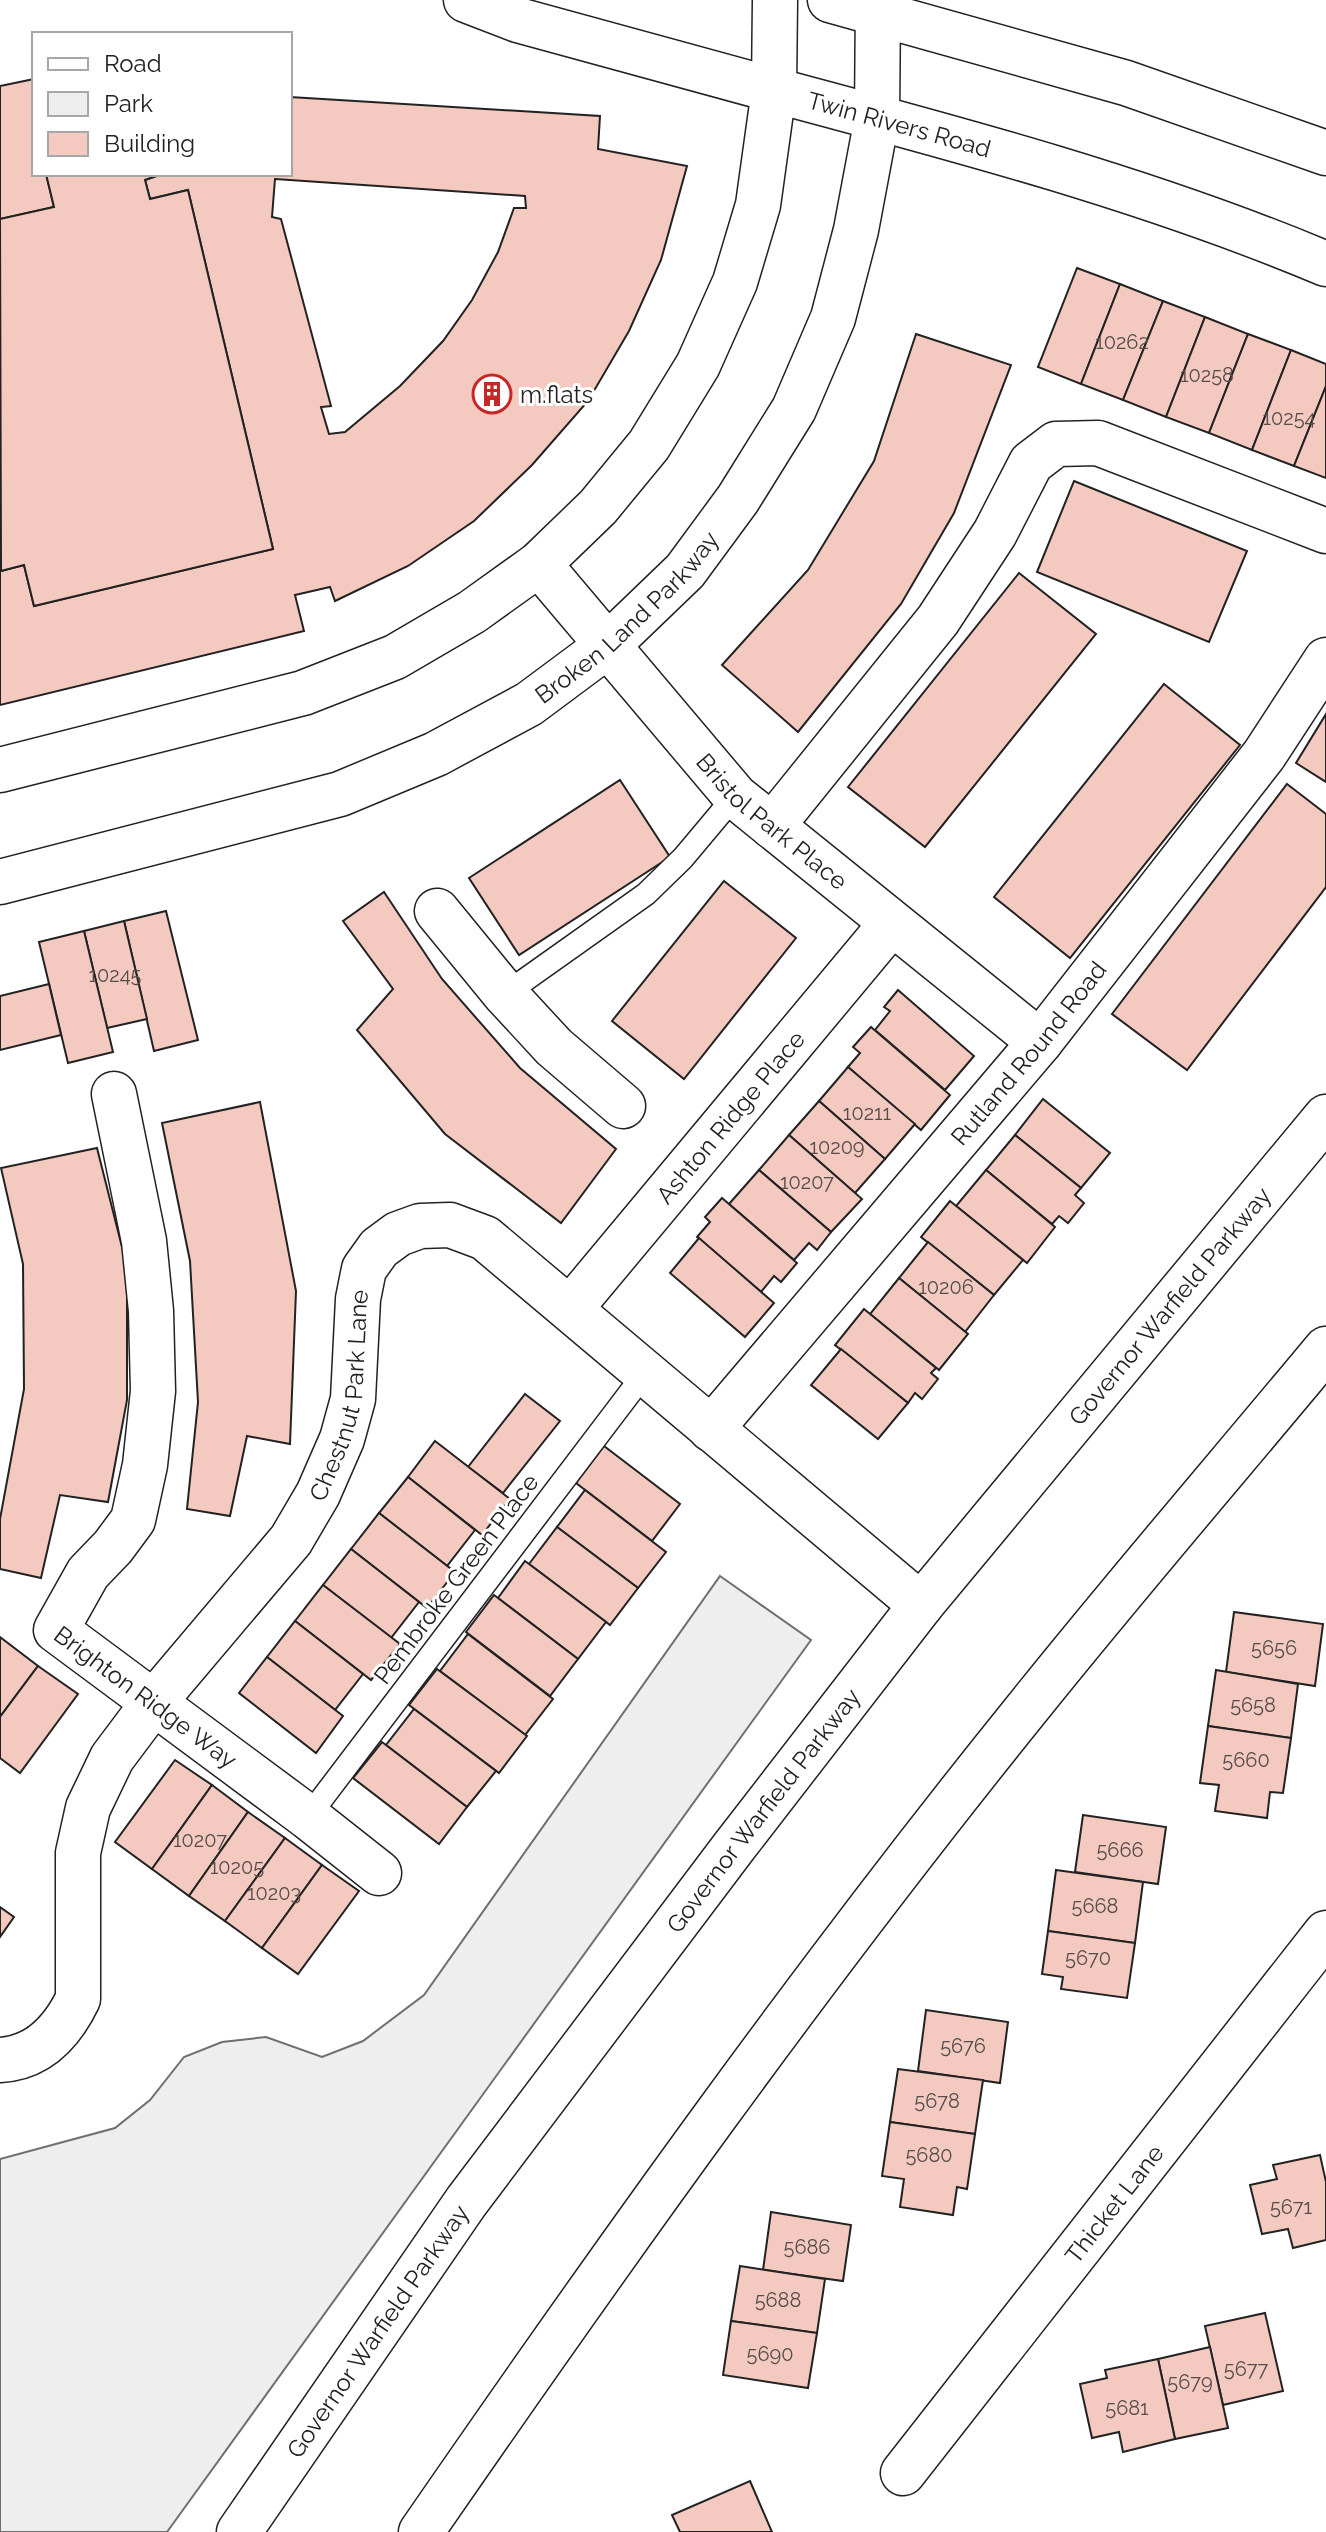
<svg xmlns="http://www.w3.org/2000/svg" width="1326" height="2532" viewBox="0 0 1326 2532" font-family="Raleway,sans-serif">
<rect width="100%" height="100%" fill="#fff"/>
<!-- green -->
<polygon fill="#eee" stroke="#6f6f6f" stroke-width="2" points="720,1576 811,1640 167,2532 0,2532 0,2159 115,2128 150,2100 184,2057 222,2042 266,2037 322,2057 363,2041 424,1995"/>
<!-- building -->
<g fill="#f3c9c0" stroke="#222" stroke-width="2" fill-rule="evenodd">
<polygon points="34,79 34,174 46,174 54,207 0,219 0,86"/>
<path d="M290,97L600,116L598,149L687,166L661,260L629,331L588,401L532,465L474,521L408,566L335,601L330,587L295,595L304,631L0,705V566L1,571L24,565L34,606L273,549L188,190L150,199L145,180L162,174H290ZM275,179L525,196L526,208H514L498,252L472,300L443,341L400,386L345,432L329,434L321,407L331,406L281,219L272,217Z"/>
<polygon points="46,174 162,174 145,180 150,199 188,190 273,549 34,606 24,565 1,571 0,219 54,207"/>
<polygon points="1077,268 1120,284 1081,384 1038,367"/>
<polygon points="1120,284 1163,301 1123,400 1081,384"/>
<polygon points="1163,301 1205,317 1166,417 1123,400"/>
<polygon points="1205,317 1248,334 1209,433 1166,417"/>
<polygon points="916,334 1011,365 954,513 901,604 798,732 722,665 808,570 874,461"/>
<polygon points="1248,334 1291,350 1252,450 1209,433"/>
<polygon points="1291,350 1326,364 1326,386 1294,466 1252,450"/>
<polygon points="1326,386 1326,478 1294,466"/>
<polygon points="1074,481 1247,551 1209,642 1037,572"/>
<polygon points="1019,573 1096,634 925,847 848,787"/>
<polygon points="1164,684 1240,745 1070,958 994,897"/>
<polygon points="1326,714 1326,782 1296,763"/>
<polygon points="620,780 670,857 519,955 469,878"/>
<polygon points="1287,784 1326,814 1326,887 1187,1070 1112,1014"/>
<polygon points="724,881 796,938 684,1079 612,1021"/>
<polygon points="384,892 442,979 520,1068 616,1149 561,1223 445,1134 357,1030 393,989 343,921"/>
<polygon points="166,911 198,1040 154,1051 124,921"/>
<polygon points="124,921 147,1019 107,1028 84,931"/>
<polygon points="84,931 113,1052 68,1063 39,942"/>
<polygon points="49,984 61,1035 0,1050 0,996"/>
<polygon points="898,990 974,1056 945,1090 875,1030 890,1011 884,1007"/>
<polygon points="871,1027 950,1095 921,1130 848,1067 860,1053 853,1047"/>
<polygon points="848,1067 915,1124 885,1159 819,1101"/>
<polygon points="1043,1099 1110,1153 1081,1188 1015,1135"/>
<polygon points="819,1101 885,1159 855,1193 789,1135"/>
<polygon points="260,1102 296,1291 290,1444 247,1436 230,1516 187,1509 198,1402 190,1261 162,1123"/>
<polygon points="789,1135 862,1199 831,1232 759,1170"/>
<polygon points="1015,1135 1081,1188 1075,1195 1084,1203 1068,1223 1059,1216 1052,1224 986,1170"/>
<polygon points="97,1148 127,1267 127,1400 108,1502 60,1495 41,1578 0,1569 0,1519 24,1389 23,1264 1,1168"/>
<polygon points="759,1170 831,1232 817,1250 809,1243 794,1260 729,1204"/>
<polygon points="986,1170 1055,1227 1027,1263 956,1206"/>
<polygon points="722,1198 797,1263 781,1282 774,1276 761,1292 697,1237 710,1222 705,1217"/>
<polygon points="950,1201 1023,1260 994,1295 921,1237"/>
<polygon points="699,1238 774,1303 745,1337 670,1273"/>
<polygon points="928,1242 994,1295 965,1332 899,1278"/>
<polygon points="899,1278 968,1334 939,1370 870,1314"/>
<polygon points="864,1309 936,1368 931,1373 938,1379 922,1399 915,1393 908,1403 835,1345"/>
<polygon points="841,1349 908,1403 878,1439 811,1385"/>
<polygon points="525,1394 560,1421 503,1493 468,1467"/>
<polygon points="435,1441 510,1499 482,1535 408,1477"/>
<polygon points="604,1446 680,1504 652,1541 576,1483"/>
<polygon points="408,1477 475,1530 447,1566 379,1513"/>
<polygon points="585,1490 666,1552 638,1588 557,1527"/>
<polygon points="379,1513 455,1572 427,1608 351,1549"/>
<polygon points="557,1527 638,1588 610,1625 529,1564"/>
<polygon points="351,1549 419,1602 391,1638 323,1585"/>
<polygon points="525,1561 606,1622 578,1659 498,1598"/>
<polygon points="323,1585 400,1644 371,1680 295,1621"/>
<polygon points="494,1595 578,1659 550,1696 466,1632"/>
<polygon points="1234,1612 1323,1624 1315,1686 1226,1672"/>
<polygon points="295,1621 363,1674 335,1710 267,1657"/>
<polygon points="468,1634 553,1699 525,1735 440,1671"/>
<polygon points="0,1637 38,1666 0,1717"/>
<polygon points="267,1657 343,1716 316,1753 239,1693"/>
<polygon points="38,1666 78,1694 20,1773 0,1758 0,1717"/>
<polygon points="437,1669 527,1736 499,1773 409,1705"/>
<polygon points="1216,1670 1298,1684 1291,1738 1208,1726"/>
<polygon points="414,1709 496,1771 467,1807 386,1745"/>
<polygon points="1208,1726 1291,1738 1283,1793 1270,1792 1267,1818 1215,1811 1219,1785 1200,1783"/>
<polygon points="382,1742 467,1807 439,1844 353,1778"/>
<polygon points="175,1760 212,1785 152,1869 115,1842"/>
<polygon points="212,1785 248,1812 189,1896 152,1869"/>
<polygon points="248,1812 285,1838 225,1921 189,1896"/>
<polygon points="1083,1815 1166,1827 1158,1884 1075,1872"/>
<polygon points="285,1838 322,1865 262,1948 225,1921"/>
<polygon points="322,1865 359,1891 298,1974 262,1948"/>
<polygon points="1056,1870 1143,1882 1135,1943 1048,1931"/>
<polygon points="0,1907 14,1917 0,1937"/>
<polygon points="1048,1931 1135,1943 1127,1998 1061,1989 1063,1977 1042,1974"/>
<polygon points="926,2010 1008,2022 1000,2083 918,2071"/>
<polygon points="898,2069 983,2080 975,2134 890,2122"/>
<polygon points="890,2122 975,2134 967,2189 957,2187 953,2215 900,2207 904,2179 882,2176"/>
<polygon points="1320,2155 1326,2182 1326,2240 1293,2248 1288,2229 1262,2234 1250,2185 1277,2179 1273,2165"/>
<polygon points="771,2212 851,2225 843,2281 763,2270"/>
<polygon points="740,2266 825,2279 817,2333 731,2321"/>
<polygon points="1265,2313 1283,2391 1223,2405 1205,2326"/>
<polygon points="731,2321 817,2333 808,2388 723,2375"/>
<polygon points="1210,2347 1228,2428 1175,2439 1158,2359"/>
<polygon points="1158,2359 1175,2439 1123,2452 1119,2432 1092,2438 1080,2384 1107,2378 1105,2370"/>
<polygon points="750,2481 772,2532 680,2532 672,2515"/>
</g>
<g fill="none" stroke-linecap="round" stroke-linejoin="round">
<defs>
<g id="lane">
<polyline points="505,994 646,894 683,858 735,796"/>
<polyline points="308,1817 645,1373"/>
</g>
<g id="street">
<path id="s1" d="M539,564L735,796L1040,1042"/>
<polyline points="0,770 303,693 395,657 472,612 539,564 598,507 649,445 698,365 735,282 758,205 774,90 518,20 466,0"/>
<polyline points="772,826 938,620 995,533 1031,463 1056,444 1098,443 1326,531"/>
<path id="s2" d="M0,882L340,794L436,754L529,704L607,646L685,571L738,499L794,409L833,318L856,230L877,118"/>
<polyline points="437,911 505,994 554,1047 623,1106"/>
<path id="s3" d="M114,1094L144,1241L151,1311L153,1391L145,1465L133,1520L113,1547L88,1573L56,1630L308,1817L379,1873"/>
<path id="s4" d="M570,1309L891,924"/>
<path id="s5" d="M711,1429L1040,1042L1264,755L1326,660"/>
<path id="s6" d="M0,2060C38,2058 62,2032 78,1999V1853L88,1808L112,1758L154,1702L291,1540L318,1494L342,1439L353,1399L358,1299L364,1269L379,1248L398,1234L420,1226L450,1225L485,1238L921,1605"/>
<path id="s7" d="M903,2473L1326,1933"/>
</g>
<g id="secondary">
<path id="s8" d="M775,0L774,90C958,139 1150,190 1326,264"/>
<polyline points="830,0 1126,83 1326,153"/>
<polyline points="877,118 878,0"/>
</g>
<g id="primary">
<path id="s9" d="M239,2532L466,2202L733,1848L921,1605L1326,1117"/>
<path d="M421,2532C615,2251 814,1972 1029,1706C1126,1585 1227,1468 1326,1349"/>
</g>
</defs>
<!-- lane casing -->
<use href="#lane" stroke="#222" stroke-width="25"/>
<!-- street casing -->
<use href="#street" stroke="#222" stroke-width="47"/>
<!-- secondary casing -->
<use href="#secondary" stroke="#222" stroke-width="47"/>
<!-- primary casing -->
<use href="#primary" stroke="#222" stroke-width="47"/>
<!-- lane -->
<use href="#lane" stroke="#fff" stroke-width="22"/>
<!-- street -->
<use href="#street" stroke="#fff" stroke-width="44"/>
<!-- secondary -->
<use href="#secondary" stroke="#fff" stroke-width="44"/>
<!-- primary -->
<use href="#primary" stroke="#fff" stroke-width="44"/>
</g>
<!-- icons -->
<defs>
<symbol id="building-ring" viewBox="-11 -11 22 22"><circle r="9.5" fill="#fff" stroke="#c62828" stroke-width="1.5"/><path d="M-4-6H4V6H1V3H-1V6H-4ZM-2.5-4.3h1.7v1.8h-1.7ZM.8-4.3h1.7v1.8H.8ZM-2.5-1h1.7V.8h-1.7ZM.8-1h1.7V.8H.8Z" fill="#c62828"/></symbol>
</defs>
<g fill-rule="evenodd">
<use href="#building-ring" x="470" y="372" width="44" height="44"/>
</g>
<g text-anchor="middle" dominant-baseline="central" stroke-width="6" stroke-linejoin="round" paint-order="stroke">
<!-- number labels -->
<g font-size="20" fill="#564c4a">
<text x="1122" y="342">10262</text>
<text x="1207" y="375">10258</text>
<text x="1289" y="418">10254</text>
<text x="115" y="975">10245</text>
<text x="867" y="1113">10211</text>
<text x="837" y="1147">10209</text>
<text x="807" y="1182">10207</text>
<text x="946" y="1287">10206</text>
<text x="1274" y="1648">5656</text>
<text x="1253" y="1705">5658</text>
<text x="1246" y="1760">5660</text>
<text x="200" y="1840">10207</text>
<text x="1120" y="1850">5666</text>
<text x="237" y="1867">10205</text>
<text x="274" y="1893">10203</text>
<text x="1095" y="1906">5668</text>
<text x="1088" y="1958">5670</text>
<text x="963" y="2046">5676</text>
<text x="937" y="2101">5678</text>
<text x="929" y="2155">5680</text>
<text x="1291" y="2207">5671</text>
<text x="807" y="2247">5686</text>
<text x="778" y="2300">5688</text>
<text x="770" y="2354">5690</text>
<text x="1246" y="2369">5677</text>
<text x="1190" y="2382">5679</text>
<text x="1127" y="2408">5681</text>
</g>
<!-- street labels -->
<g font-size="24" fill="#222" stroke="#fff">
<text stroke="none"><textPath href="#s8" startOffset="220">Twin Rivers Road</textPath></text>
<text stroke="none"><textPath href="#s2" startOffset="692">Broken Land Parkway</textPath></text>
<text stroke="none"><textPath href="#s1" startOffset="348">Bristol Park Place</textPath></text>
<text stroke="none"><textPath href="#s5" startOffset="492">Rutland Round Road</textPath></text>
<text stroke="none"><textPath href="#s4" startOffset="250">Ashton Ridge Place</textPath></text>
<text stroke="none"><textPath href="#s9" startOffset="1540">Governor Warfield Parkway</textPath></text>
<text stroke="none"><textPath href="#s6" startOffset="790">Chestnut Park Lane</textPath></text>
<text transform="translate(456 1579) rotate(-53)">Pembroke Green Place</text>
<text stroke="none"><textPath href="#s3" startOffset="678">Brighton Ridge Way</textPath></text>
<text stroke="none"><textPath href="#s9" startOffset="892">Governor Warfield Parkway</textPath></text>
<text stroke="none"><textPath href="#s7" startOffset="342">Thicket Lane</textPath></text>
<text stroke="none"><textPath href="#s9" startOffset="244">Governor Warfield Parkway</textPath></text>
</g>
<!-- poi labels -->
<g font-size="24" fill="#222" stroke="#fff" text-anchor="start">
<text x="520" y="394">m.flats</text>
</g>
</g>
<!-- legend -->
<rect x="32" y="32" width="260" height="144" fill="#ffffff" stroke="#a7a7a7" stroke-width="2"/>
<rect x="48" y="58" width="40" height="12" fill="#ffffff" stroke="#a7a7a7" stroke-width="2"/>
<text x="104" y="72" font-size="24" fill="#222222">Road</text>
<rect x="48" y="92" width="40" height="24" fill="#eeeeee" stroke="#a7a7a7" stroke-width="2"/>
<text x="104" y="112" font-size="24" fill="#222222">Park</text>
<rect x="48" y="132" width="40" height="24" fill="#f3c9c0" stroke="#a7a7a7" stroke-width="2"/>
<text x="104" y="152" font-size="24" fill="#222222">Building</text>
</svg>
